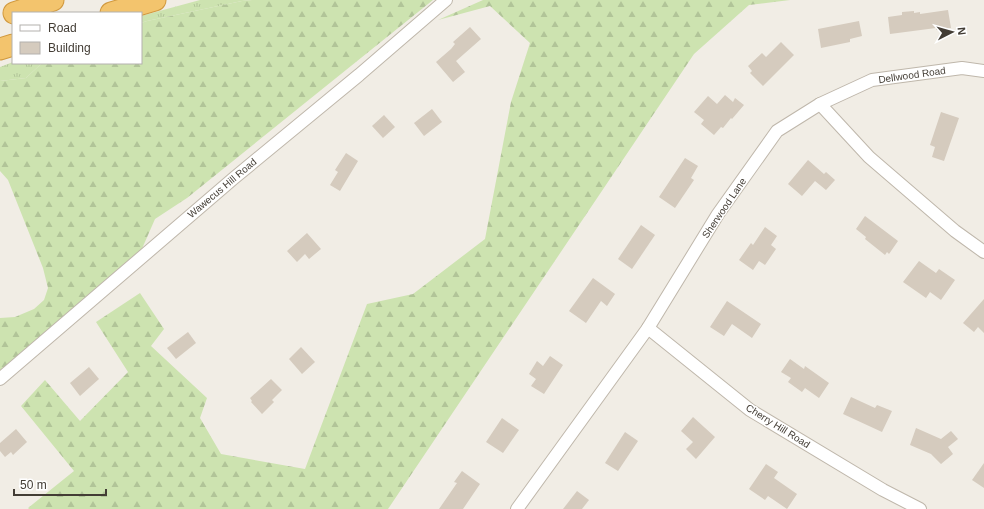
<svg xmlns="http://www.w3.org/2000/svg" width="984" height="509" viewBox="0 0 984 509" font-family="Arial,sans-serif">
<defs>
<pattern id="grass-tufts" width="24" height="20" patternUnits="userSpaceOnUse"><rect width="24" height="20" fill="#cde3b0"/><path d="M3 7l-1-3M5 7V3M7 7l1-3M15 17l-1-3M17 17v-4M19 17l1-3" fill="none" stroke="#b1c498"/></pattern>
<pattern id="forest-firs" width="22" height="20" patternUnits="userSpaceOnUse"><rect width="22" height="20" fill="#cde3b0"/><path d="M5 1l3.5 6h-7zM16 11l3.5 6h-7z" fill="#b1c498"/></pattern>
</defs>
<rect width="100%" height="100%" fill="#f1ede5"/>
<!-- grass -->
<g fill="url(#grass-tufts)">
<polygon points="200,0 252,0 242,1 147,21 141,23 141,16"/>
<polygon points="13,62 13,63 42,63 26,78 0,81 0,67"/>
</g>
<!-- forest -->
<g fill="url(#forest-firs)">
<polygon points="252,0 433,0 187,198 155,219 141,251 0,376 0,318 15,317 34,309 44,300 48,288 43,268 8,180 0,171 0,81 26,78 42,63 141,63 141,23 147,21 242,1"/>
<polygon points="483,0 790,0 749,5 694,54 388,509 29,509 28,508 74,471 21,406 45,380 80,421 128,372 96,322 140,293 164,329 151,346 207,398 200,418 221,454 305,469 367,304 413,294 485,239 511,102 530,43 490,6 438,20"/>
</g>
<!-- building -->
<g fill="#d5cbbe">
<polygon points="948,10 951,28 936,30 936,28 890,34 888,17 902,15 902,12 914,11 914,13 920,12 920,14"/>
<polygon points="859,21 862,36 850,39 850,42 821,48 818,29"/>
<polygon points="470,27 481,39 456,61 465,72 453,82 436,62 451,49 455,44 453,42"/>
<polygon points="781,42 794,55 763,86 750,73 752,71 748,66 762,53 766,57"/>
<polygon points="725,95 733,102 735,98 744,105 732,119 731,118 723,128 721,127 714,135 701,124 704,120 694,112 708,96 717,104"/>
<polygon points="432,109 442,122 424,136 414,123"/>
<polygon points="941,112 959,118 944,161 932,157 935,147 930,145"/>
<polygon points="384,115 395,127 383,138 372,126"/>
<polygon points="346,153 358,161 340,191 330,185 338,172 335,170"/>
<polygon points="685,158 698,166 691,178 694,180 675,208 659,197"/>
<polygon points="808,160 824,174 826,172 835,180 826,190 815,181 802,196 788,184"/>
<polygon points="865,216 898,241 889,254 887,252 885,255 865,239 866,237 856,229"/>
<polygon points="641,225 655,235 632,269 618,259"/>
<polygon points="765,227 777,236 771,245 776,249 765,265 759,261 753,270 739,260 751,243 753,245"/>
<polygon points="307,233 321,249 309,259 305,254 297,262 287,251"/>
<polygon points="919,261 936,273 939,269 955,280 941,300 930,292 926,298 903,282"/>
<polygon points="593,278 615,294 607,306 601,301 586,323 569,311"/>
<polygon points="984,299 984,333 978,327 974,332 963,323"/>
<polygon points="727,301 761,324 752,338 732,324 724,336 710,327"/>
<polygon points="188,332 196,343 176,359 167,348"/>
<polygon points="301,347 315,362 302,374 289,359"/>
<polygon points="550,356 563,365 544,394 531,386 536,379 529,374 537,361 543,366"/>
<polygon points="790,359 804,369 805,366 829,383 819,398 805,388 802,392 788,382 791,378 781,372"/>
<polygon points="89,367 99,379 80,396 70,383"/>
<polygon points="271,379 282,390 272,400 274,402 262,414 251,402 252,401 250,398"/>
<polygon points="851,397 875,408 877,405 892,411 882,432 843,414"/>
<polygon points="693,417 715,437 696,459 686,449 693,442 681,431"/>
<polygon points="502,418 519,430 503,453 486,442"/>
<polygon points="916,428 941,439 951,431 958,439 948,447 953,454 941,464 931,454 910,445"/>
<polygon points="16,429 27,442 13,455 11,452 5,457 0,451 0,443"/>
<polygon points="625,432 638,441 618,471 605,463"/>
<polygon points="984,463 984,488 972,480"/>
<polygon points="766,464 778,472 774,478 797,494 787,509 768,496 765,500 749,489"/>
<polygon points="462,471 480,484 463,509 439,509 457,483 454,482"/>
<polygon points="577,491 589,500 582,509 563,509"/>
</g>
<g fill="none" stroke-linecap="round" stroke-linejoin="round">
<defs>
<g id="minor">
<polyline points="820,104 869,157 955,231 984,252"/>
<polyline points="648,328 750,410 883,490 920,509"/>
<polyline points="0,379 234,178 359,75 446,0"/>
<polyline points="517,509 648,328 718,214 777,131 820,104 872,80 962,68 984,71"/>
</g>
<g id="motorway">
<polyline points="14,13 53,0"/>
<polyline points="111,13 155,0"/>
<polyline points="0,49 13,45"/>
</g>
</defs>
<!-- minor casing -->
<use href="#minor" stroke="#bfb7ab" stroke-width="14"/>
<!-- motorway casing -->
<use href="#motorway" stroke="#d1993e" stroke-width="23"/>
<!-- minor -->
<use href="#minor" stroke="#fff" stroke-width="12"/>
<!-- motorway -->
<use href="#motorway" stroke="#f3c46d" stroke-width="21"/>
</g>
<g text-anchor="middle" dominant-baseline="central" stroke-width="3" stroke-linejoin="round" paint-order="stroke">
<!-- street labels -->
<g font-size="10" fill="#433d35" stroke="#fff">
<text transform="translate(912 75) rotate(-8)">Dellwood Road</text>
<text transform="translate(222 188) rotate(-40)">Wawecus Hill Road</text>
<text transform="translate(724 208) rotate(-56)">Sherwood Lane</text>
<text transform="translate(778 426) rotate(32)">Cherry Hill Road</text>
</g>
</g>
<!-- legend -->
<rect x="12" y="12" width="130" height="52" fill="#ffffff" stroke="#b4b1ae"/>
<rect x="20" y="25" width="20" height="6" fill="#ffffff" stroke="#b4b1ae"/>
<text x="48" y="32" font-size="12" fill="#433d35">Road</text>
<rect x="20" y="42" width="20" height="12" fill="#d5cbbe" stroke="#b4b1ae"/>
<text x="48" y="52" font-size="12" fill="#433d35">Building</text>
<!-- north arrow -->
<g transform="translate(952 32) rotate(84)" stroke="#ffffff" stroke-width="3" paint-order="stroke">
<path d="M0-3L7 15L0 10L-7 15Z" fill="#433d35"/>
<text y="-6" font-size="11" font-weight="bold" text-anchor="middle" fill="#433d35">N</text>
</g>
<!-- scale -->
<path d="M14 489v6h92v-6" fill="none" stroke="#433d35" stroke-width="2"/>
<text x="20" y="489" font-size="12" fill="#433d35" stroke="#ffffff" stroke-width="3" paint-order="stroke">50 m</text>
</svg>
